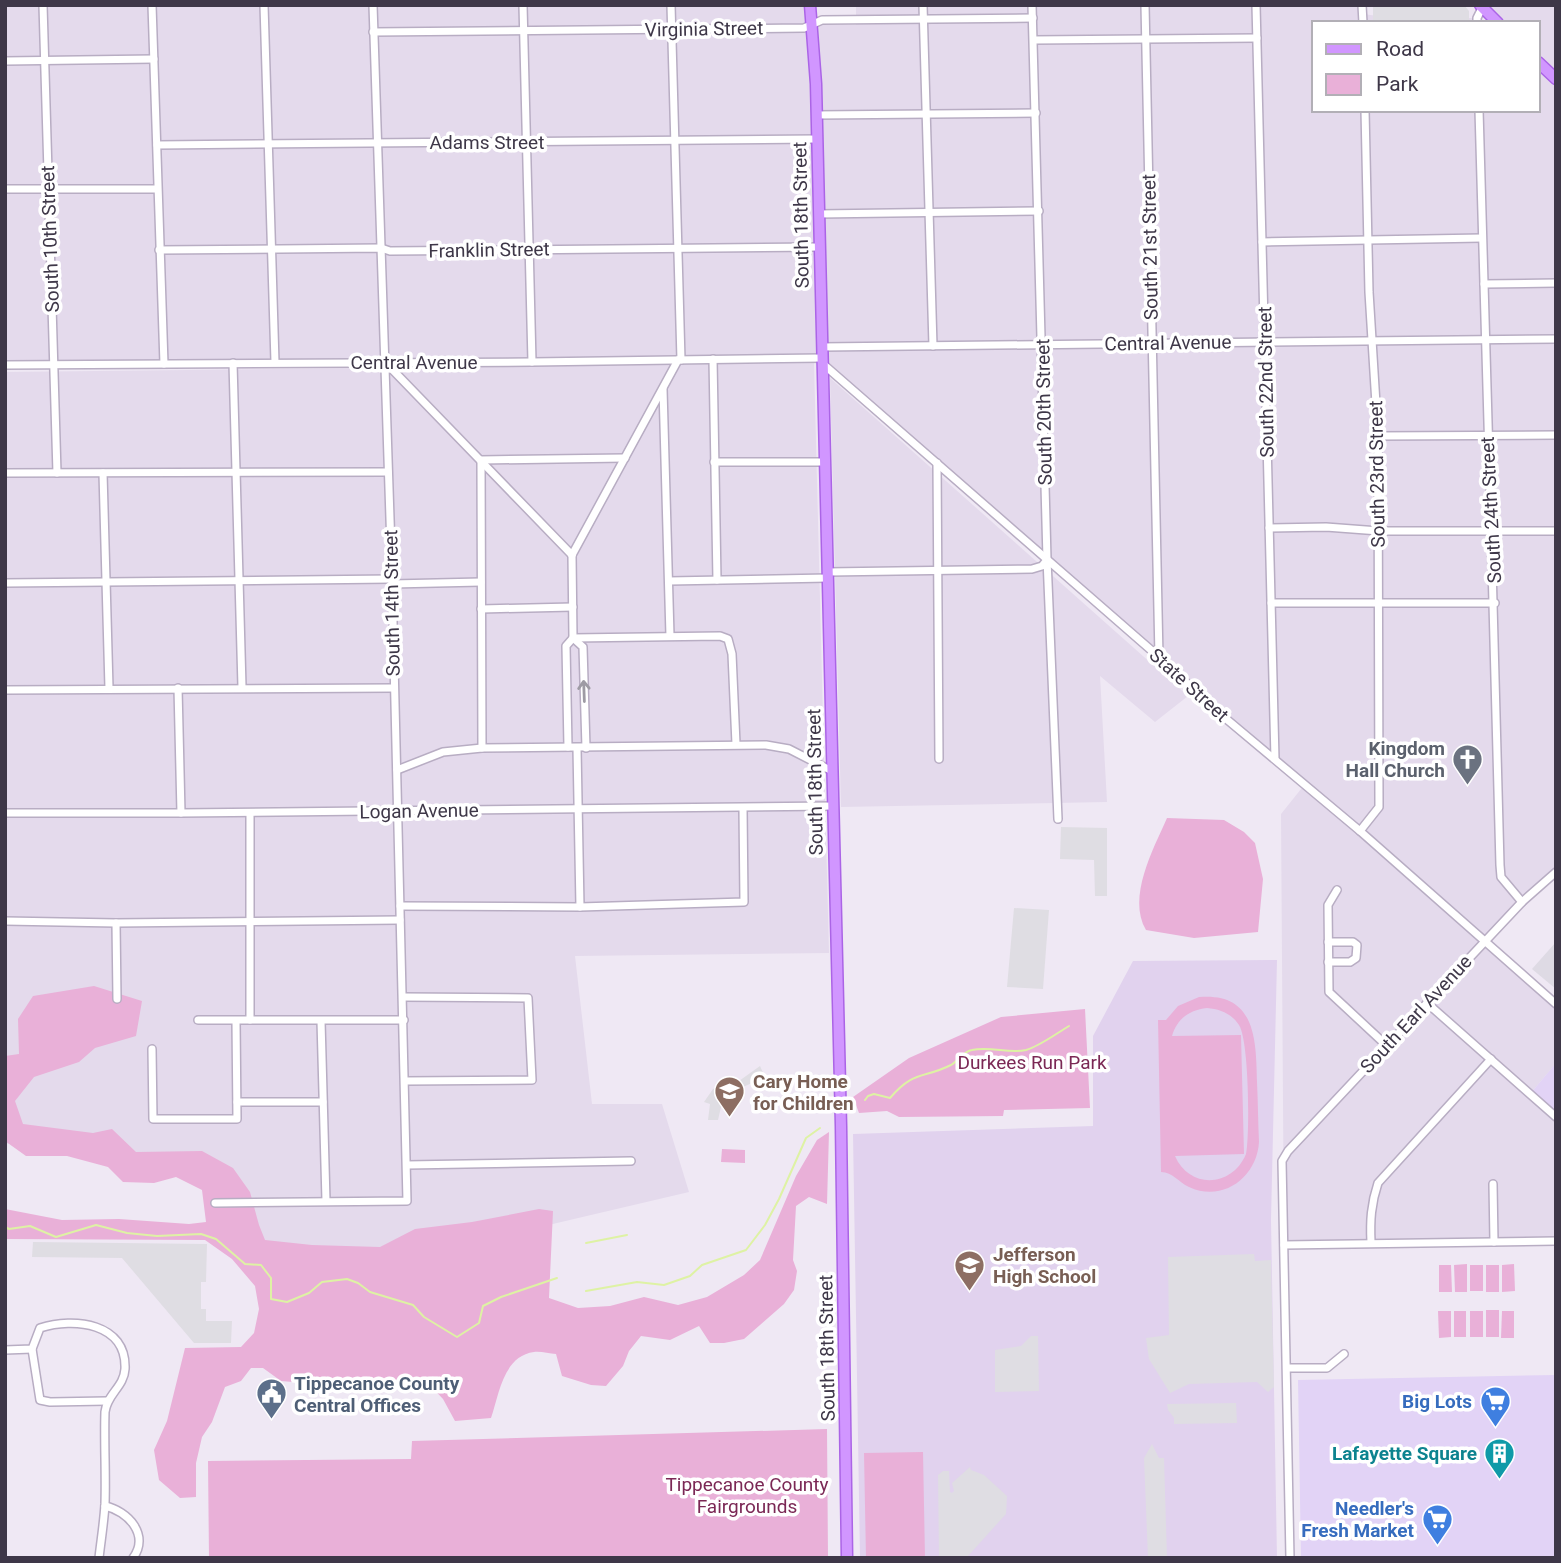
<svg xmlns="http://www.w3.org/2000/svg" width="1561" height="1563" viewBox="0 0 1561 1563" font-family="Roboto,sans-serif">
<rect width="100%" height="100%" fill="#efe8f4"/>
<!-- residential -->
<g fill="#e4daec">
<polygon points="5,5 810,5 814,25 856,25 856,5 1362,5 1363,14 1401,19 1477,18 1495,23 1314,23 1314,110 1538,110 1538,23 1498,23 1480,5 1556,5 1556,872 1486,941 1556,1004 1556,1063 1530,1094 1556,1117 1556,1241 1284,1245 1281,814 1305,784 823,364 822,358 5,365"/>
<polygon points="814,363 829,953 575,956 592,1104 662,1104 689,1192 386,1263 255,1258 205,1178 5,1143 5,372"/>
<polygon points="830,378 1188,696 1155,722 1100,676 1107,802 841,807"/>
</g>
<!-- commercial -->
<g fill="#e2d3f6">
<polygon points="1556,1063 1556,1117 1530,1094"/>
<polygon points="1556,1375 1556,1558 1301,1558 1298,1380"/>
</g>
<!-- industrial -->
<polygon fill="#dedae4" points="1556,942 1556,989 1532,969"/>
<!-- education -->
<polygon fill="#e1d2ee" points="1277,960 1271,1220 1277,1558 860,1558 853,1134 1093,1126 1093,1036 1133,961"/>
<!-- green -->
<g fill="#e9b0d8" fill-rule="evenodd">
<path d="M1167,818L1224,820L1244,832L1255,843L1263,879L1258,932L1194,938L1146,930C1127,897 1153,850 1167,818Z"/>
<path d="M94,986L142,1001L136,1036L95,1048L79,1062L34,1077L15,1101L23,1124L93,1133L112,1129L136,1152L202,1151L233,1168L250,1192L259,1225L265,1240L312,1245L380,1247L415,1229L472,1222L539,1209L553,1211L549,1298L578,1308L610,1306L644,1297L678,1305L707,1297L744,1275L760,1260L796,1176L817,1140L829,1132L827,1204L809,1197L796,1206L793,1260L797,1271L794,1290L784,1304L744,1339L724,1343H710L699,1326L670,1340L641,1336L629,1351L623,1366L606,1386L591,1385L562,1376L556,1354C549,1354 541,1351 534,1352C503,1356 499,1395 491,1418L455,1421L443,1399L428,1383L413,1378L341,1386L281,1381L263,1368H251L241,1381L225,1387L212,1422L202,1437L196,1463V1497L180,1498L159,1480L154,1450L167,1421L185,1348L241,1347L254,1333L259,1309L255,1286L232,1259L205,1240L5,1239V1209L62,1220L119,1219L189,1224L206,1222L202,1190L176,1177L154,1183L123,1182L108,1167L67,1156H26L5,1141V1056L19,1054L18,1019L33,996Z"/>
<path d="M1199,997C1256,992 1256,1040 1257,1082C1258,1102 1258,1122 1259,1142C1257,1177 1223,1203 1189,1187C1178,1182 1173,1172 1161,1172L1158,1020H1166L1178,1006ZM1207,1008C1220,1009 1232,1014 1239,1025C1249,1040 1250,1134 1246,1154C1232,1188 1189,1189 1175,1156L1244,1154L1241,1035L1172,1036C1177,1019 1189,1010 1207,1008Z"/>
<polygon points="1085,1009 1090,1108 1004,1110 1003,1116 899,1117 887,1111 859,1113 853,1097 909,1058 1001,1017"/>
<polygon points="722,1149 745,1150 745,1163 721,1162"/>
<polygon points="1467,1264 1467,1292 1455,1292 1454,1265"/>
<polygon points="1514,1264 1515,1291 1502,1292 1502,1265"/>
<polygon points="1439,1265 1451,1265 1452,1292 1439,1292"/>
<rect x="1470" y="1265" width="13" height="26"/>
<rect x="1486" y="1265" width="13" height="27"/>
<rect x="1486" y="1310" width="13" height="27"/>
<polygon points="1438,1311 1451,1311 1451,1337 1439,1338"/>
<rect x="1454" y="1311" width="12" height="26"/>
<rect x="1470" y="1311" width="13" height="26"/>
<polygon points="1502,1311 1514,1311 1514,1338 1501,1338"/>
<polygon points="827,1429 828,1558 209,1558 208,1461 411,1459 412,1441"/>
<polygon points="923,1452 925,1558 866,1558 864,1453"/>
</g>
<!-- parking -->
<g fill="#dfdde3">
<polygon points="1373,5 1464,5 1469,11 1469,23 1373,23"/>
<polygon points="1061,827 1107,828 1107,896 1095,896 1094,860 1060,859"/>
<polygon points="1014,908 1049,910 1043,989 1007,987"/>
<polygon points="760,1066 765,1077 732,1092 721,1107 718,1120 708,1120 710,1104 704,1102 713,1089 739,1081"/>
<polygon points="33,1242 207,1244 206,1282 201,1282 201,1309 206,1309 206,1321 232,1321 231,1343 194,1343 122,1258 32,1257"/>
<polygon points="1254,1254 1255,1261 1271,1260 1274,1387 1268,1392 1257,1382 1189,1384 1170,1393 1149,1359 1146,1338 1169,1335 1168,1257"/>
<polygon points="1031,1336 1038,1336 1039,1391 995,1392 995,1350 1021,1346"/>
<polygon points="1236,1403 1237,1423 1174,1424 1174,1418 1168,1410 1167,1404"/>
<polygon points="1152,1444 1159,1458 1164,1458 1167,1558 1148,1558 1144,1458"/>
<polygon points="970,1467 971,1470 984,1475 1007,1496 1006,1514 968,1556 939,1557 938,1475 943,1471 949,1471 950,1492 952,1493 954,1491 952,1483"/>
</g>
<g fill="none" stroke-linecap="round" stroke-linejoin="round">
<!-- stream -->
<g stroke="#def2a4" stroke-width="2">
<path d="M865,1100L868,1096L874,1094L890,1098C914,1070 923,1079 951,1065C958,1061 964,1051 972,1050C990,1046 1010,1054 1026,1050C1040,1046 1057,1033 1069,1026"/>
<polyline points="5,1227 9,1229 30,1226 56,1237 96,1225 127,1233 157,1236 201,1234 216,1239 245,1264 261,1265 271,1278 271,1299 287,1302 309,1293 322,1282 347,1279 358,1283 370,1292 413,1305 424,1317 457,1337 479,1323 483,1306 501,1297 557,1278"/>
<polyline points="586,1243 627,1235"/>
<polyline points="586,1291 637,1282 664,1285 690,1276 702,1265 746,1250 765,1225 779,1199 806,1138 820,1128"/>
</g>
<defs>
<g id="minor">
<polyline points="43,5 57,473"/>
<polyline points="152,5 164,364"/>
<polyline points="264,5 275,362"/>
<polyline points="523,5 532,362"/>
<polyline points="671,5 681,360"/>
<polyline points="923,5 933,346"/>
<polyline points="1032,5 1047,559 1058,819"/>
<polyline points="1145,5 1159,657"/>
<polyline points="1256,5 1275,759"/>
<polyline points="1362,5 1363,23"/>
<polyline points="1477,23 1477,18 1482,8"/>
<polyline points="373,32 804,28 822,20 1033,18"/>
<polyline points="1034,40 1257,38"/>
<polyline points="5,61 154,59"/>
<path d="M1479,110C1485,362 1495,613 1500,865L1501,877L1522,902"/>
<polyline points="816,115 1036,113"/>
<polyline points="157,145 817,139"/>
<polyline points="5,189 157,189"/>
<polyline points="819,214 1039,211"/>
<polyline points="1262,242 1482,238"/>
<polyline points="159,250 381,248 390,251 819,247"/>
<polyline points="1484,284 1556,283"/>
<polyline points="822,347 1556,339"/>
<polyline points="713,359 717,580"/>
<polyline points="385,362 572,555"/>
<polyline points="233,363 242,687"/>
<polyline points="823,364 1159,657 1212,707 1360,831 1556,1004"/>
<polyline points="5,365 532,362 822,358"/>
<polyline points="663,389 670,636"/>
<polyline points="1378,436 1556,435"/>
<polyline points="714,462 824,462"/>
<polyline points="937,463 939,759"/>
<polyline points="5,473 388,472"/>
<polyline points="103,473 109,688"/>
<polyline points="1269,528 1326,527 1379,531 1556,531"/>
<polyline points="572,555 678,360"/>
<polyline points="828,572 1032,569 1042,566 1047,560"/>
<polyline points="669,581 828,578"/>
<polyline points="5,583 392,579"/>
<polyline points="392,584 481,582"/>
<polyline points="1271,603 1495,603"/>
<polyline points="481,609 573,607"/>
<polyline points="573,638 720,636 728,639 732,654 736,744"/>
<polyline points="573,638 583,647 586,748"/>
<polyline points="178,688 181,813"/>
<polyline points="5,690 394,688"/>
<polyline points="568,747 566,646 573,638 572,555"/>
<polyline points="482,748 481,460 625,458"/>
<polyline points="577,748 580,907"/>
<polyline points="397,770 443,752 482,748 766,745 789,749 832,771"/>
<polyline points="5,813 181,813 834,806"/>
<polyline points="250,813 250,1020"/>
<polyline points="1360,831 1379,807 1378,436 1369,292 1365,110"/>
<polyline points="1337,890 1328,905 1329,992 1386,1045"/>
<polyline points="400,906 580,907 744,902 743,808"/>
<polyline points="5,921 116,923 400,920"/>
<polyline points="116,923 117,999"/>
<polyline points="1328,942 1353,942 1357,945 1356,958 1350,962 1328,962"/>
<polyline points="403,997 528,998 532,1080 405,1081"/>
<polyline points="1427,1003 1556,1117"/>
<polyline points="198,1020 404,1020"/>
<polyline points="321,1021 326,1201"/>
<polyline points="152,1049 153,1119 237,1119 236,1021"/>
<polyline points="237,1102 323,1102"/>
<polyline points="407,1165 631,1161"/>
<polyline points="1493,1184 1494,1242"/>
<polyline points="215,1203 407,1201 392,579 373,5"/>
<path d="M1371,1242C1370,1221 1371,1204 1378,1183L1491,1059"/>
<polyline points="1284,1245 1556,1241"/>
<polyline points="32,1349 40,1400 50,1402 107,1401"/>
<path d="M5,1350L32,1349L40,1328C74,1317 127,1323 125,1369C124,1387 107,1394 105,1412C104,1443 106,1473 105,1504C104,1522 101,1540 99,1558"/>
<polyline points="1287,1368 1327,1368 1344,1354"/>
<path d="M105,1506C128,1511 150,1535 133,1558"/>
<polyline points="1290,1558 1282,1161 1288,1151 1522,902 1556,872"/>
</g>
<g id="major">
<polyline points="810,5 816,84 841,1126 847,1558"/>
<polyline points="1480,5 1498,23"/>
<polyline points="1538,62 1556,79"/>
</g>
</defs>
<!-- minor casing -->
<use href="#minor" stroke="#b8adc3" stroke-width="10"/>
<!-- major casing -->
<use href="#major" stroke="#ab64e6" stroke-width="13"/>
<!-- minor -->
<use href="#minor" stroke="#fff" stroke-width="7"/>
<!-- major -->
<use href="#major" stroke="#d196ff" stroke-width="10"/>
</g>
<!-- one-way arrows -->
<defs><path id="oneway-shaft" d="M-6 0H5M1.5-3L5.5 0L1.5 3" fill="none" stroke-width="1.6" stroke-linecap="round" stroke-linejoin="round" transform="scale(1.75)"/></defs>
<use stroke="#9e9ba4" href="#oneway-shaft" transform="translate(584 691) rotate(-92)"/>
<!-- icons -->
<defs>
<symbol id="church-pin" viewBox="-11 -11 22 30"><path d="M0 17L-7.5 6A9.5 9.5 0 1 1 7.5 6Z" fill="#6b7280" stroke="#fff"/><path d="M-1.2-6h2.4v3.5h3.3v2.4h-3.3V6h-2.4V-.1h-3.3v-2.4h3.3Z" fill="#fff"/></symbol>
<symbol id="school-pin" viewBox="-11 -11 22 30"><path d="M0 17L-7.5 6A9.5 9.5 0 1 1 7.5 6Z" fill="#8d6e63" stroke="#fff"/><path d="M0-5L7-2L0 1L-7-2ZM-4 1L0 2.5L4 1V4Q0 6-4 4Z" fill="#fff"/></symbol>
<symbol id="civic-pin" viewBox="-11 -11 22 30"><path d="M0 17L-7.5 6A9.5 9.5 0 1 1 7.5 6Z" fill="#5c6f8a" stroke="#fff"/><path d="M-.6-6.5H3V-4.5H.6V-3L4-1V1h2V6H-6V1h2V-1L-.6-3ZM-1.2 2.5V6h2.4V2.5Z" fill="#fff"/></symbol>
<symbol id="supermarket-pin" viewBox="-11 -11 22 30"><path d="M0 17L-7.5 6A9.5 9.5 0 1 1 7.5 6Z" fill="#3f7fe0" stroke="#fff"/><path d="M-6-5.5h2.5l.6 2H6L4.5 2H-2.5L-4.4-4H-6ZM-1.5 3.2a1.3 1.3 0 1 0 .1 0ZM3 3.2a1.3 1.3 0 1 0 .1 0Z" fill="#fff"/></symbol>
<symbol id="building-pin" viewBox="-11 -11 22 30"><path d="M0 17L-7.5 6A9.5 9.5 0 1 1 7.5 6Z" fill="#0f9aa8" stroke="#fff"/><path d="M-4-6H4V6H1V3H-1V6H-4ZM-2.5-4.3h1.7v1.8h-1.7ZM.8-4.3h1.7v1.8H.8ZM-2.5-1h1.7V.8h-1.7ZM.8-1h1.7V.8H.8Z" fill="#fff"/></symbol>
</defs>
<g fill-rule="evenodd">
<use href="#church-pin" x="1450" y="742" width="35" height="47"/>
<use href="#school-pin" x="712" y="1074" width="35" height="47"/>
<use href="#school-pin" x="952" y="1248" width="35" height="47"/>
<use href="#civic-pin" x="254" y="1376" width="35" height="47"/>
<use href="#supermarket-pin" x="1478" y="1384" width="35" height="47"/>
<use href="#building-pin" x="1482" y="1436" width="35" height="47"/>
<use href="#supermarket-pin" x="1420" y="1502" width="35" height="47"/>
</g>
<g text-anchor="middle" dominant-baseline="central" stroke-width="7" stroke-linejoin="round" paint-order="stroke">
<!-- street labels -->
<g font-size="19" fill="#3e3748" stroke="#fff">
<text transform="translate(704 29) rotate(-1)">Virginia Street</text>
<text x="487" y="142">Adams Street</text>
<text transform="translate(801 215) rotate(-91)">South 18th Street</text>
<text transform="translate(50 239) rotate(-92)">South 10th Street</text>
<text transform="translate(1150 247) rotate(-91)">South 21st Street</text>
<text transform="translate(489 250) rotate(-1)">Franklin Street</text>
<text transform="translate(1168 343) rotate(-1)">Central Avenue</text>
<text x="414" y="362">Central Avenue</text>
<text transform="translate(1266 382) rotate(-91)">South 22nd Street</text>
<text transform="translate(1044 412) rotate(-91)">South 20th Street</text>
<text transform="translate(1377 474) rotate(-91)">South 23rd Street</text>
<text transform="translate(1491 510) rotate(-93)">South 24th Street</text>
<text transform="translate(392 603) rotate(-91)">South 14th Street</text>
<text transform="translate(1189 685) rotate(42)">State Street</text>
<text transform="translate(815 782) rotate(-91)">South 18th Street</text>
<text transform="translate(419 811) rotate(-1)">Logan Avenue</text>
<text transform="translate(1416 1014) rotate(-47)">South Earl Avenue</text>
<text transform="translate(827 1348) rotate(-91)">South 18th Street</text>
</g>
<!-- worship labels -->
<g font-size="19" font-weight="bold" fill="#5b616d" stroke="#fff" text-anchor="end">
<text x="1445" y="748">Kingdom<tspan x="1445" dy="22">Hall Church</tspan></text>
</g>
<!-- park labels -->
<g font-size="19" fill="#7b2855" stroke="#fff">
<text x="1032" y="1062">Durkees Run Park</text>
<text x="747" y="1484">Tippecanoe County<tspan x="747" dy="22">Fairgrounds</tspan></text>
</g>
<!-- education labels -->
<g font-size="19" font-weight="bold" fill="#785e54" stroke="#fff" text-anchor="start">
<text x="753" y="1081">Cary Home<tspan x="753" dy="22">for Children</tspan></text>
<text x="993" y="1254">Jefferson<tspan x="993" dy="22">High School</tspan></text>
</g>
<!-- service labels -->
<g font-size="19" font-weight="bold" fill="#4e5e75" stroke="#fff" text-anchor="start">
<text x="294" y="1383">Tippecanoe County<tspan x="294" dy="22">Central Offices</tspan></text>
</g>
<!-- shop labels -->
<g font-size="19" font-weight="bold" fill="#366cbe" stroke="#fff" text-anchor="end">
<text x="1472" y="1401">Big Lots</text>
<text x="1414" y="1508">Needler's<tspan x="1414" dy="22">Fresh Market</tspan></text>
</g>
<!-- culture labels -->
<g font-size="19" font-weight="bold" fill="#0d838f" stroke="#fff" text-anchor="end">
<text x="1477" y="1453">Lafayette Square</text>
</g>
</g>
<!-- border -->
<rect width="1561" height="1563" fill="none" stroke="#3e3748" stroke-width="14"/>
<!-- legend -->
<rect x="1312" y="21" width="228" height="91" fill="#ffffff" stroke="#b2afb6" stroke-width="2"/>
<rect x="1326" y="44" width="35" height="10" fill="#d196ff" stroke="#b2afb6" stroke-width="2"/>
<text x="1376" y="56" font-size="21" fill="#3e3748">Road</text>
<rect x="1326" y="74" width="35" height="21" fill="#e9b0d8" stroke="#b2afb6" stroke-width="2"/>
<text x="1376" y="91" font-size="21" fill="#3e3748">Park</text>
</svg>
